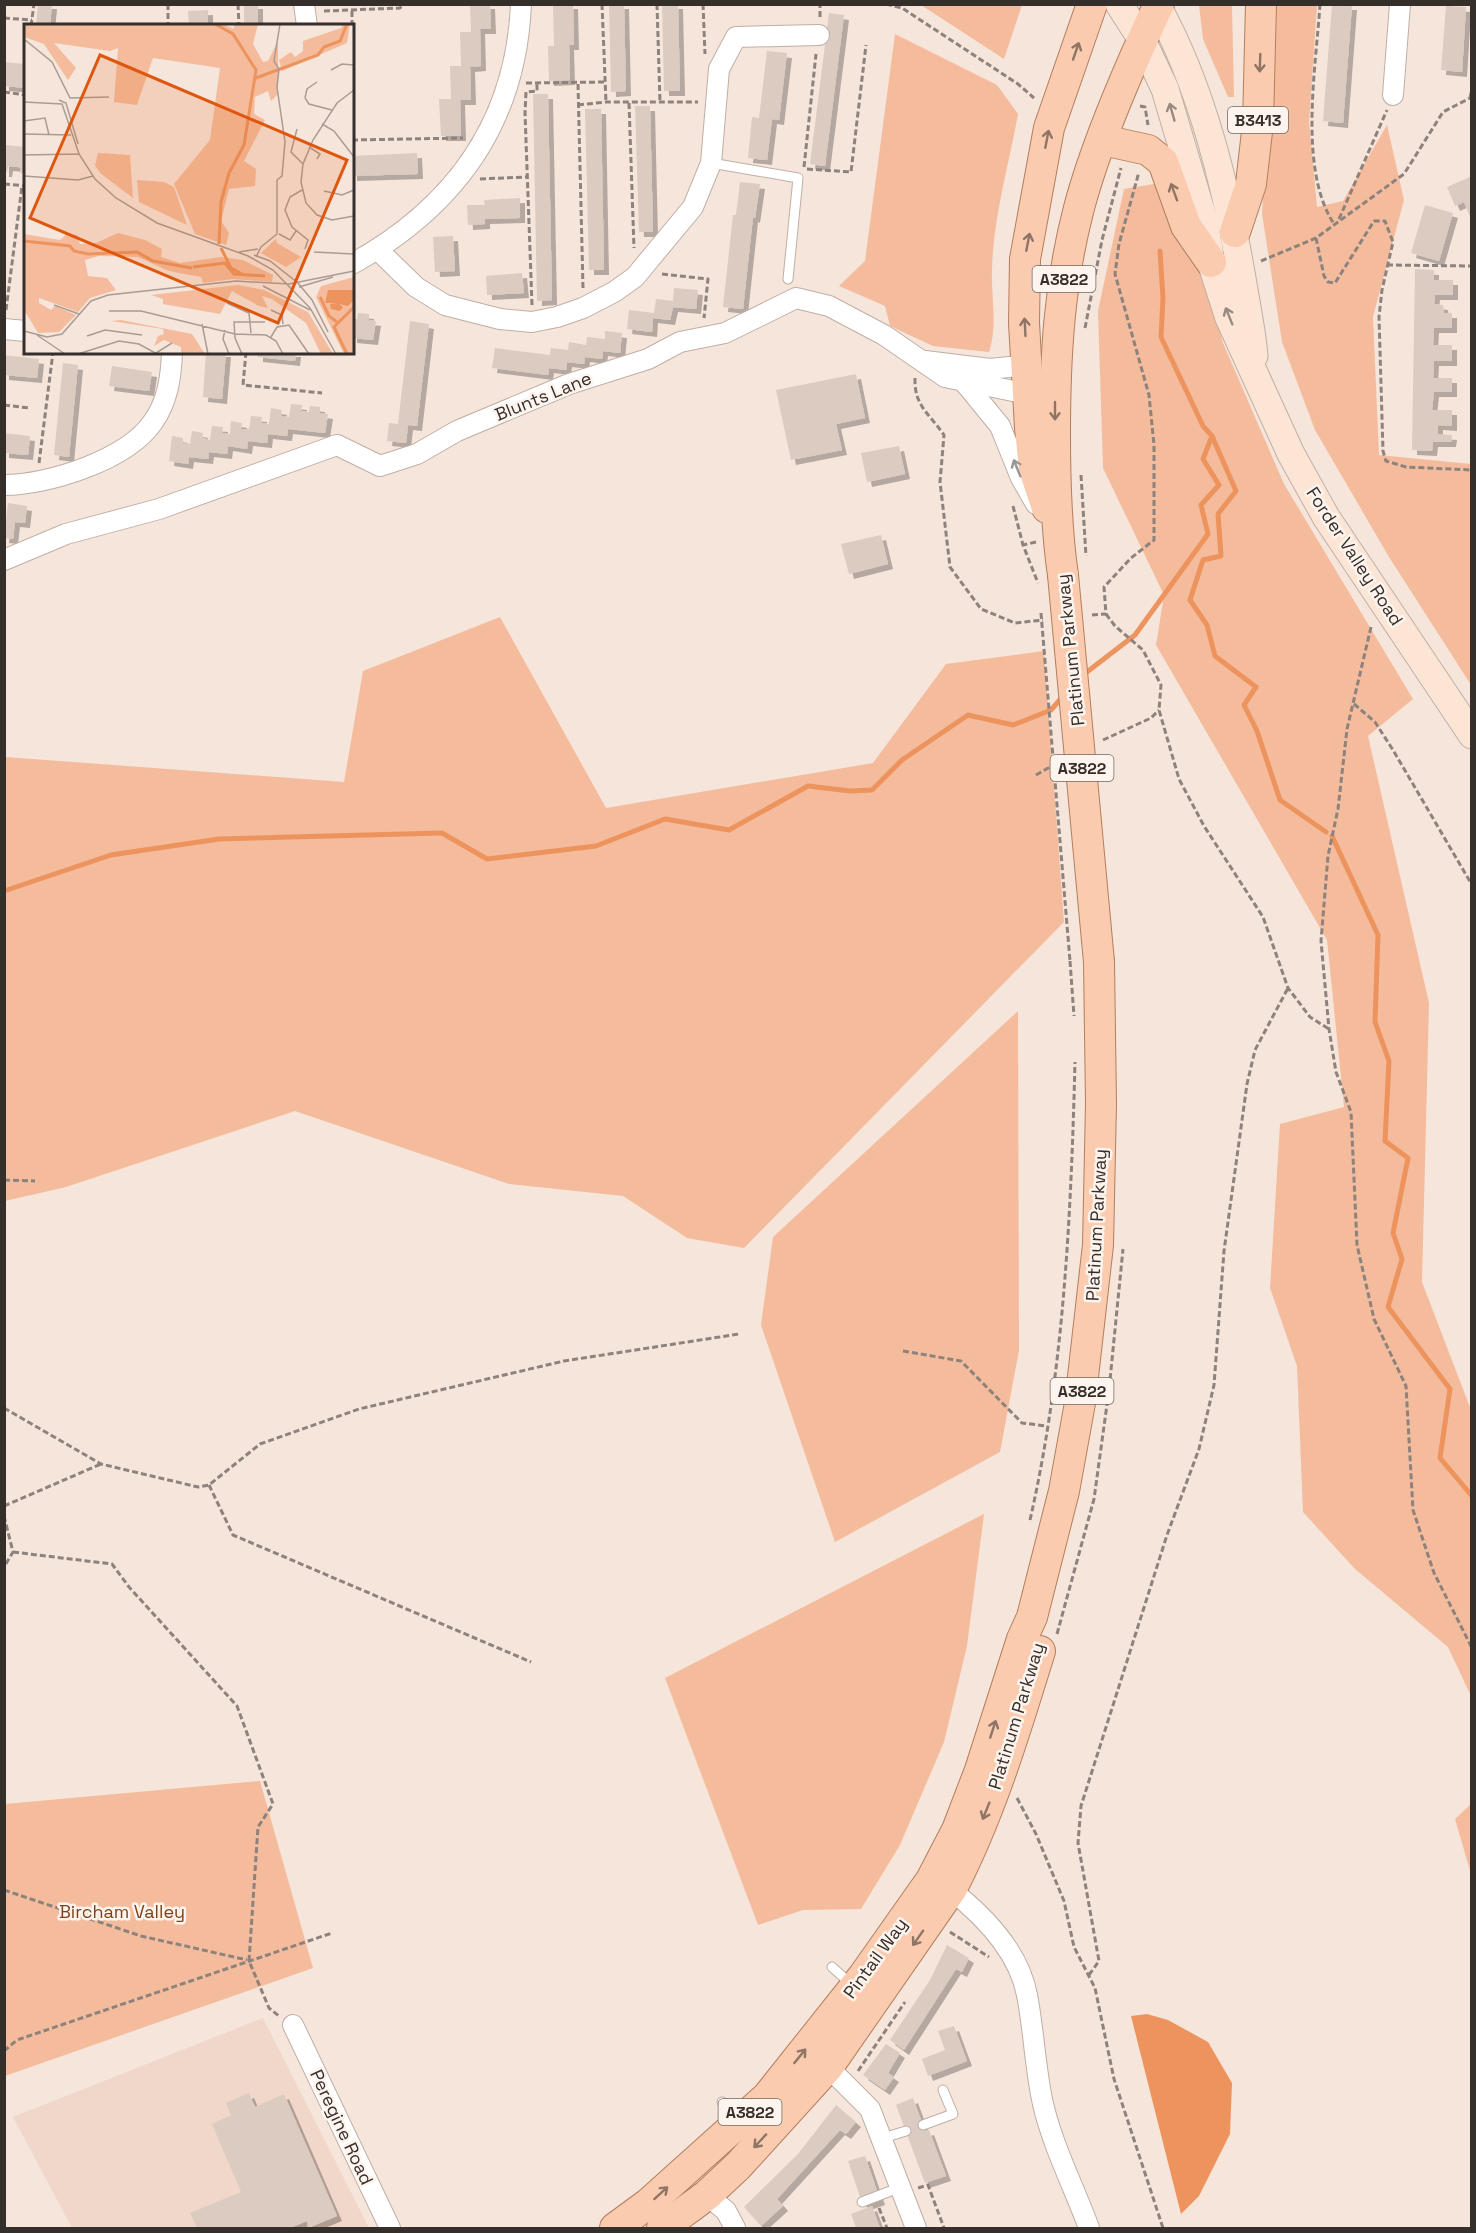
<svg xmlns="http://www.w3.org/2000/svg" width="1476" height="2233" viewBox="0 0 1476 2233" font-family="'Space Grotesk',sans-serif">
<defs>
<filter id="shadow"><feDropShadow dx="5" dy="5" stdDeviation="0" flood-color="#0004"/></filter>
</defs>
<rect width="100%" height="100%" fill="#f6e5db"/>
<!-- built -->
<polygon fill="#f0d7c9" points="263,2018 369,2228 72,2228 13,2117"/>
<!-- green -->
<g fill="#f4bc9c">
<polygon points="921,5 1022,5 1004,59"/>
<polygon points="1199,5 1232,5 1234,97 1228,97 1203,39"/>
<polygon points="1272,5 1317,5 1309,122 1317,207 1343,201 1387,125 1404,200 1373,317 1379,455 1471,464 1471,685 1389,557 1315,430 1282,342 1262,214"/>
<path d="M895,34L997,85L1018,114C1009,165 993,218 992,270C991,299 998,324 989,352L933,346L890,326L885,306L839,286L865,261Z"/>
<polygon points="1177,180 1223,343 1284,484 1413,699 1368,736 1429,1003 1422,1282 1471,1410 1471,1696 1448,1647 1355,1569 1303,1512 1297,1366 1270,1288 1280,1124 1344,1107 1327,940 1156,645 1164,595 1103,468 1098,311 1124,189"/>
<polygon points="500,617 606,808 873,763 946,664 1044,651 1064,922 744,1248 687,1238 623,1196 509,1184 295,1111 66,1187 5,1201 5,757 344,782 363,671"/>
<polygon points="1018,1011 1019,1350 1000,1452 835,1542 761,1325 773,1237"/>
<polygon points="984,1514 967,1646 944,1742 900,1845 861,1909 803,1910 758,1925 665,1678"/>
<polygon points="260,1781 313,1968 5,2076 5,1804"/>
<polygon points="1471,1804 1471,1874 1455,1819"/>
</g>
<!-- water -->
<polygon fill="#ed945e" points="1147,2014 1168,2020 1208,2042 1232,2083 1230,2134 1199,2196 1181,2214 1131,2016"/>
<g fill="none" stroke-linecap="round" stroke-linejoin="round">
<!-- stream -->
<g stroke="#ed945e" stroke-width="5">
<polyline points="1160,251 1163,298 1161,337 1203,426 1212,436 1236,491 1218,514 1221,556 1203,560 1190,600 1207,625 1215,656 1256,687 1244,705 1257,731 1280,800 1326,832"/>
<polyline points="1083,675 1135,635 1208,534 1201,505 1219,485 1203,459 1212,436"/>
<polyline points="1332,836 1378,935 1375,1022 1389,1061 1385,1141 1408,1158 1393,1233 1402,1259 1388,1307 1450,1389 1440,1458 1472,1496"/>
<polyline points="4,891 111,855 219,839 442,833 487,859 596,846 665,819 729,830 808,786 850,791 872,790 902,760 968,715 1013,725 1051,710 1064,695"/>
</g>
</g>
<!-- building -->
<g fill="#dccbc1" filter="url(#shadow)">
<polygon points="38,4 52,4 50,26 36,26"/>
<rect x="244" y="4" width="14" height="22"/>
<polygon points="470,4 490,4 491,29 480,29 481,66 470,67 471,100 460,100 461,136 441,136 439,99 451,99 450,66 461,66 460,32 471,32"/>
<polygon points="553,4 573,4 574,45 569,45 570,80 549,81 548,46 554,46"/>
<polygon points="609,4 624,4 626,91 611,92"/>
<polygon points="662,4 678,4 680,91 664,91"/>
<polygon points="1332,5 1352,5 1343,123 1323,121"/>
<polygon points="1446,6 1466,7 1462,72 1441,70"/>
<polygon points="208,10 208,26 189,26 188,11"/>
<polygon points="829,13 844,15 825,166 810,164"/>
<polygon points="767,51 787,53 779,120 772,119 767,160 748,158 752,117 759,118"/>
<polygon points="4,62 26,64 26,88 4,86"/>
<polygon points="533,94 548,94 552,300 537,301"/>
<polygon points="635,106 650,106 653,232 639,232"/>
<polygon points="585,109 601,109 604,270 589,270"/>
<polygon points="4,145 26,147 26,174 20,173 21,168 18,167 8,166 7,172 4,172"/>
<polygon points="417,153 418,174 352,176 352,156"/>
<polygon points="1472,176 1470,200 1471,219 1464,202 1455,206 1447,187"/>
<polygon points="740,182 760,184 755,218 753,217 743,309 723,307 733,215 736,215"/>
<polygon points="520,198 520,218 485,219 485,224 468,225 467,205 485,205 484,200"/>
<polygon points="1425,205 1453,213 1439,261 1411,253"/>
<polygon points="453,236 455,271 435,272 433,237"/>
<polygon points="1415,269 1434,270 1434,280 1453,280 1453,295 1435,295 1434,304 1443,305 1444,313 1452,313 1452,328 1434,328 1433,345 1452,345 1452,361 1434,361 1433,378 1452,378 1452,392 1434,392 1432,410 1452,410 1452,426 1438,425 1438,434 1452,435 1451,442 1433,442 1432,451 1412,450"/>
<polygon points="522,273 524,293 487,295 486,276"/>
<polygon points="674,288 698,290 696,309 673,307 670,320 653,318 652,332 627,329 629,310 654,313 656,299 673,301"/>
<polygon points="358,313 369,314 369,320 376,321 373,340 352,338 352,318 357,319"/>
<polygon points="410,321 429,324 417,426 408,425 406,443 387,441 389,423 398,424"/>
<polygon points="605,331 622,333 620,353 603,351 602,359 585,357 584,364 567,362 566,370 549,368 548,375 492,368 495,348 550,355 551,348 568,350 569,342 586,345 587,337 605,339"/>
<polygon points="206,352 226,352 222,399 203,397"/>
<polygon points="258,352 296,352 295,361 258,357"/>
<polygon points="4,355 39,359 37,378 4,375"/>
<polygon points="63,363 78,365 69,457 54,455"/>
<polygon points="112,366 152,372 149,391 109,386"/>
<polygon points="856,374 865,418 836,424 842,450 791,460 776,390"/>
<polygon points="291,404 302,405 301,411 309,412 310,406 320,407 320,413 328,414 325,433 288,429 287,436 268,434 267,443 248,441 247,449 228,446 227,454 209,452 208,459 189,457 188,464 169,461 172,436 183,438 183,443 190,444 192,431 203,433 202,438 210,440 212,426 223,427 222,433 230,434 231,421 242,423 241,429 249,429 251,416 262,417 261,423 269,424 271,408 282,410 281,416 289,417"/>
<polygon points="4,433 30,436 28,455 4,453"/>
<polygon points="899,446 905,474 867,482 861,453"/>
<polygon points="8,503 27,506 25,523 15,522 13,539 4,538"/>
<polygon points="881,535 888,564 849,574 841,544"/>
<polygon points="947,1945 969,1958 962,1972 956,1969 904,2050 890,2040 930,1980"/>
<polygon points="954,2026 967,2061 928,2076 922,2059 945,2050 938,2031"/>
<polygon points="886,2044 900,2053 888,2073 894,2077 885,2090 863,2075"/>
<polygon points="249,2093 255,2107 284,2094 337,2216 308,2228 307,2221 290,2228 197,2228 190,2213 241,2192 212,2124 231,2115 226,2103"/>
<polygon points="913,2098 925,2131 929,2130 946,2176 925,2183 896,2105"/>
<polygon points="836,2105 856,2122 846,2134 840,2130 777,2199 783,2206 761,2226 744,2207 798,2154"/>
<polygon points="865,2156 880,2200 863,2206 848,2161"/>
<polygon points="872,2206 880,2228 856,2228 851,2214"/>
</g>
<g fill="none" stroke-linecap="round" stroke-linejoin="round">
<defs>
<g id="service">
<polyline points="711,163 798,178 788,279"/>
<polyline points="832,1967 851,1984"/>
<polyline points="722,2102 734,2119"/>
<polyline points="923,2125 953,2114 943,2090"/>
<polyline points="883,2138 906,2131"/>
<polyline points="862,2202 901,2187"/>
</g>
<g id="minor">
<polyline points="304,4 307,26"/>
<polyline points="1393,95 1400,4"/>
<polyline points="378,250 416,287 445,305 500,319 532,322 557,317 583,308 614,292 635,277 693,207 711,163 719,69 736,37 819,35"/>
<path d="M352,264C455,207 516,123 521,4"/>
<polyline points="4,329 26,331"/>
<polyline points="925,361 990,369 1027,365"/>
<polyline points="964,382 1000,426 1021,478 1036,504"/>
<path d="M4,485C48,485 127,460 153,422C168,401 171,377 172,352"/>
<polyline points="4,560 66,534 159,509 337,445 380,466 417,454 457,431 569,384 648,359 680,342 725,333 796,298 829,306 884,335 945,377 1028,394 1032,394 1035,388"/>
<path d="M951,1890C984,1916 1019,1952 1027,1995C1034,2031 1035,2068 1043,2104C1053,2147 1074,2187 1089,2228"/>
<polyline points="293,2025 390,2228"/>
<polyline points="828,2067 870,2109 916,2228"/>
<polyline points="707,2195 726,2211 735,2228"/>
</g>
<g id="secondary">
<polyline points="1119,4 1142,40 1165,89 1204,221 1211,262 1229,318 1291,454 1326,517 1472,735"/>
<path d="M1156,4C1203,88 1227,190 1243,284C1247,309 1252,331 1254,356"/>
</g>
<g id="primary">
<polyline points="1103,140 1148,150 1163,162 1186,226 1211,262"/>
<polyline points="1235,232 1251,184 1258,123 1261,4"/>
<polyline points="1047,508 1034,469 1030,428 1024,323 1025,259 1049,128 1092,4"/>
<path d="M1063,575C1056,528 1055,481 1055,434C1055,356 1059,284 1079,208C1096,143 1130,66 1159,4"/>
<polyline points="615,2228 649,2203 767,2097 864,1975 931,1880 957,1830 980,1770 1022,1639 1032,1617 1064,1491 1080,1403 1098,1245 1101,1103 1099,962"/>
<path d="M662,2228L707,2195L738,2166L828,2067L951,1890C990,1815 1015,1732 1040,1651"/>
</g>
</defs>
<!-- service casing -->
<use href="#service" stroke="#bfafa5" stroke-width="11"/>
<!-- minor casing -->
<use href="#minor" stroke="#bfafa5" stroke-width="22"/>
<!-- secondary casing -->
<use href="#secondary" stroke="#bfafa5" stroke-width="29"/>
<!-- primary casing -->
<use href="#primary" stroke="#b37e5d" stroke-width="32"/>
<!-- path -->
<g stroke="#8d827c" stroke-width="3" stroke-dasharray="6 3" stroke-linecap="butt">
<polyline points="168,4 168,26"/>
<polyline points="238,4 239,26"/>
<polyline points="602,4 606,102"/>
<polyline points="657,4 660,102"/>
<polyline points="703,4 705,54"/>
<polyline points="886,4 902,8 1018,84 1034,98"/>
<path d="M1320,4C1316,68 1298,169 1334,224"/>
<polyline points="324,11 400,8 404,4"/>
<polyline points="820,17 820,4"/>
<polyline points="4,18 32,20"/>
<polyline points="31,26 34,4"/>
<polyline points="352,26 352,10"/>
<polyline points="526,83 605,82"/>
<polyline points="578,84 583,288"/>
<polyline points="4,92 26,95"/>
<polyline points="1470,98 1472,89"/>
<polyline points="629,103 634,248"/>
<polyline points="578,105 606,102 698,102"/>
<polyline points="1140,106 1145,107 1148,125"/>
<polyline points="352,140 463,138"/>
<polyline points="804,167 816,54"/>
<polyline points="807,169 851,172 866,45"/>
<polyline points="480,179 527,177"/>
<polyline points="4,184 26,186"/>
<polyline points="1339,219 1387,110"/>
<polyline points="1316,238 1324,276 1328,282 1335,283 1374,221 1385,221 1393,242 1382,290 1379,317 1383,451 1386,461 1406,467 1472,470"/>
<polyline points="1261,261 1316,238 1404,174 1443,112 1472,97"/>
<polyline points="1387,265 1472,266"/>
<polyline points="662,274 708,279 704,318"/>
<polyline points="532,305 525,113 526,92 537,91 537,83"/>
<polyline points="6,310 22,186"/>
<polyline points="1085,328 1102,240 1121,168"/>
<polyline points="246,352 243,385 322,393"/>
<path d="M915,378C914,406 929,413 944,435L940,482L950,567L981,609L1015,623L1043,620"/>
<polyline points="4,405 29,408"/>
<polyline points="39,463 53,352"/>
<polyline points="1081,475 1086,556"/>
<polyline points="1013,506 1023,545"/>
<polyline points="1036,542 1023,545 1038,583"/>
<polyline points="1106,614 1115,626 1143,650 1161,685 1159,710 1179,779 1204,826 1263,917 1288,988 1310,1017 1329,1029"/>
<polyline points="1092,615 1106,614 1104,587 1131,558 1154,540 1154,445 1149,395 1115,274 1119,244 1139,172"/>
<polyline points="1371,627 1347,729 1338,809 1328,856 1321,941 1329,1029 1336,1072 1351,1112 1357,1245 1374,1319 1406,1386 1413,1510 1434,1573 1472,1648"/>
<polyline points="1354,704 1375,722 1393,750 1472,885"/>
<polyline points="1103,740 1151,718 1159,710"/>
<polyline points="1036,775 1057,763"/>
<polyline points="1070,961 1074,1016"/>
<polyline points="4,1180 35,1181"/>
<polyline points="903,1351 961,1361 1022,1423 1047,1426"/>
<polyline points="4,1408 101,1464 198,1487 209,1485 260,1444 359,1409 564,1361 739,1334"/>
<polyline points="209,1485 233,1535 531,1662"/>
<polyline points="4,1506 101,1464"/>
<polyline points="4,1516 13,1552 4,1567"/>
<path d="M1030,1520C1064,1371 1071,1215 1075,1062"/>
<polyline points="13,1552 112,1564 129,1587 237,1706 273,1804 258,1827 249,1961 269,2008 279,2016"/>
<polyline points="1057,1634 1094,1499 1109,1390 1123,1249"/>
<polyline points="1017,1798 1036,1834 1064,1901 1074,1947 1095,1988 1114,2079 1163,2228"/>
<polyline points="4,1890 141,1936 247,1960"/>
<polyline points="950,1932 989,1957"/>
<polyline points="1089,1975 1099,1961 1078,1843 1081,1806 1167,1535 1199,1449 1214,1385 1224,1251 1247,1084 1255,1050 1288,988"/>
<polyline points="4,2051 17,2040 332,1933"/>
<polyline points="858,2071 905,2002"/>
<polyline points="918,2188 928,2185 944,2228"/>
<polyline points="879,2208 887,2228"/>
</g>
<!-- service -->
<use href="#service" stroke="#fff" stroke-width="9"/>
<!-- minor -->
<use href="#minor" stroke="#fff" stroke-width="20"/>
<!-- secondary -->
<use href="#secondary" stroke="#fde5d6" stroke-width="27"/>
<!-- primary -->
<use href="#primary" stroke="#facbae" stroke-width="30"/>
<defs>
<polyline id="primary-bridge" points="1063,575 1099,962"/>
</defs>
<!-- primary-bridge casing -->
<use href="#primary-bridge" stroke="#b37e5d" stroke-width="32" stroke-linecap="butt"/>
<!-- path-bridge -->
<polyline stroke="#8d827c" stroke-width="3" stroke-dasharray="6 3" stroke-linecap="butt" points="1041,613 1070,961"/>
<!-- primary-bridge -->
<use href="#primary-bridge" stroke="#facbae" stroke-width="30"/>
</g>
<!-- one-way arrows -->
<defs><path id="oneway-shaft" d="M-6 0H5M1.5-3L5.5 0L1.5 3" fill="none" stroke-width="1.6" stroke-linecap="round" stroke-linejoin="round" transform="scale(1.5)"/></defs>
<g stroke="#8e7566">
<use href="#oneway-shaft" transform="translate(1076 51) rotate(-71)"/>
<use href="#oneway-shaft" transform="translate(1260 63) rotate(92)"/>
<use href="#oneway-shaft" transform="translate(1047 139) rotate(-79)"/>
<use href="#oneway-shaft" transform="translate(1174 192) rotate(-110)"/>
<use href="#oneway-shaft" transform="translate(1028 242) rotate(-79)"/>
<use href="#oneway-shaft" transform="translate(1025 327) rotate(-93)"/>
<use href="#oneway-shaft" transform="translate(1055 411) rotate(90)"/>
<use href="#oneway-shaft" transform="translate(993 1729) rotate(-72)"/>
<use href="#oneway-shaft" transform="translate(986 1811) rotate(112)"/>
<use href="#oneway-shaft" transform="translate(918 1938) rotate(125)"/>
<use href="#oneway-shaft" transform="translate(800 2056) rotate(-51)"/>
<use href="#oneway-shaft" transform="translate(760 2141) rotate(133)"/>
<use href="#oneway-shaft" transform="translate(661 2193) rotate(-42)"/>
</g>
<g stroke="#998a80">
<use href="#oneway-shaft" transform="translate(1172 112) rotate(-106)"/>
<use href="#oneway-shaft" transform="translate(1229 316) rotate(-112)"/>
</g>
<use stroke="#9a9795" href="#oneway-shaft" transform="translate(1017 468) rotate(-112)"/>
<g text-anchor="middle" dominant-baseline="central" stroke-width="5" stroke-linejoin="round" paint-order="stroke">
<!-- shield labels -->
<g fill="#fef4ee" stroke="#716a66" stroke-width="1.5">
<rect x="1228" y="107" width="60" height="26" rx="4.5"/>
<rect x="1032.5" y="266" width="63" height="26" rx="4.5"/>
<rect x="1050.5" y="755" width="63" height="26" rx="4.5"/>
<rect x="1050.5" y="1378" width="63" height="26" rx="4.5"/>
<rect x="718.5" y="2099" width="63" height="26" rx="4.5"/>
</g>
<g font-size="16" font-weight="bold" fill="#352f2b">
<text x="1258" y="120">B3413</text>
<text x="1064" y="279">A3822</text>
<text x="1082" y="768">A3822</text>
<text x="1082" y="1391">A3822</text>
<text x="750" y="2112">A3822</text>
</g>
<!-- street labels -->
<g font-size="18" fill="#352f2b" stroke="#fef4ee">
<text transform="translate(543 396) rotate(-22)">Blunts Lane</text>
<text transform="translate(1355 556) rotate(57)">Forder Valley Road</text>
<text transform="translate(1070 650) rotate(-96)">Platinum Parkway</text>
<text transform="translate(1096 1225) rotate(-87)">Platinum Parkway</text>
<text transform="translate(1016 1716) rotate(-73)">Platinum Parkway</text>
<text transform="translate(875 1958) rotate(-54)">Pintail Way</text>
<text transform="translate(342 2127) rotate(65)">Peregine Road</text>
</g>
<!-- park labels -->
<g font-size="18" fill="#7b421b" stroke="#fef4ee">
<text x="122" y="1911">Bircham Valley</text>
</g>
</g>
<!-- overview -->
<g transform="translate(24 24)">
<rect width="330" height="330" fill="#f6e5db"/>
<path d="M0,0H199L210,5V0H234L229,20L239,38L244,37L254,17V70L247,77L244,67L231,73L230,90L241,96L220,137L232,145L231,162L205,165L197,197L205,209L202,221L171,210L150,160L186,116L196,44L129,34L113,81L90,78L94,24L86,27L30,19L52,44L44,56L20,20L0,13ZM319,0H326L323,19L258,47L255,36L267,28L271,33L279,27V17L317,4ZM74,129L106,131L109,174L76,149L71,141ZM113,156L140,158L150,163L163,201L115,178ZM94,209L121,216L138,225L137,233L156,239L197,233L219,236L249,251L248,258L209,255L179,259L177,253L145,247L114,233L75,232L61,236L64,252L83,254L92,266L66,274L54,288L15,274V279L27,286L31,282L52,291L35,308L14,309L0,286V210L36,216L43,210L53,211L56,220L72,219ZM252,215L253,219L277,233L262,243L237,229ZM330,253V330H320L292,273L297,262ZM214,261L240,266L284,288L309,330H297L282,299L248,275L238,272L244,284L235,282L208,267L196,290L139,280V275L127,271ZM97,296L168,310L181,330H157V323L140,316L130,322L134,312L140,310L139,305L87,297Z" fill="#f4bc9c"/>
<path d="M304,266H330V276L324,282L315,280L319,283L316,287L307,285L306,280L313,279H301Z" fill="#ed945e"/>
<path fill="none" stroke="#ed945e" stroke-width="3" d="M191,0L209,10L232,46L220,121L205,149L197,178L195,220M232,54L294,31L300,23L316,17L323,0M0,217L46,222L50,227L64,230L113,228L129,237L168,244M197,224L207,244L218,250M169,243L201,239L210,250L241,252M296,273L305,292L313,298M323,330L310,303L330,283"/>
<path fill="none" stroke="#a99c95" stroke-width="1.5" d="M0,15L28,38L46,74L85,73M330,37V64M307,46L318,40L329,41M330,66L313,79L289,116L279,140L277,158L282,179L293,191L308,196L330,192M281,74L285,80L308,86M281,74L283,65L293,58M35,76L42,79L54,120M0,78L38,80L55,130L71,155L92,174L133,199L224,232L249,246L286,284L312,330M0,97L21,94L25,111M298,100L310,107L330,133M273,105L267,128L279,140M0,110L47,111M285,123L296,130L293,135M0,131L55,130M0,152L54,156L69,152M278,166L266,173L261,186L268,203L284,216L281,225M300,167L318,171L330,166M255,210L266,216L272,207M215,228L234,225M290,228L330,230M230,231L246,237L274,259L288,276L304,308M232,233L237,223L253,210V156L258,152L261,118L253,63L255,45L250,37L256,0M239,262L286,286M275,263L309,253M203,279L225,289L227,309M30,281L55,290M247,286L258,291L259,300M85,287H117L211,310L242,311L252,317L259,330M178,300L184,330M201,306L199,315L205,330M0,307L23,313L38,310L67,277L84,271L212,257L265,260L330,247M13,311L41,330M63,312L81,306L118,311M247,313L253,303L265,301L285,330M132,329L148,319M54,330L95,317L115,320L133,330M218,330L211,314L210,298H241"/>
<path fill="#df570e" fill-opacity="0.15" stroke="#df570e" stroke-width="3" d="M76,31L323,136L254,299L6,194Z"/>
<rect width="330" height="330" fill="none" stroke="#352f2b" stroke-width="3"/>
</g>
<!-- border -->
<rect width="1476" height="2233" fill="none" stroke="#352f2b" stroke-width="12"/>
</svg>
